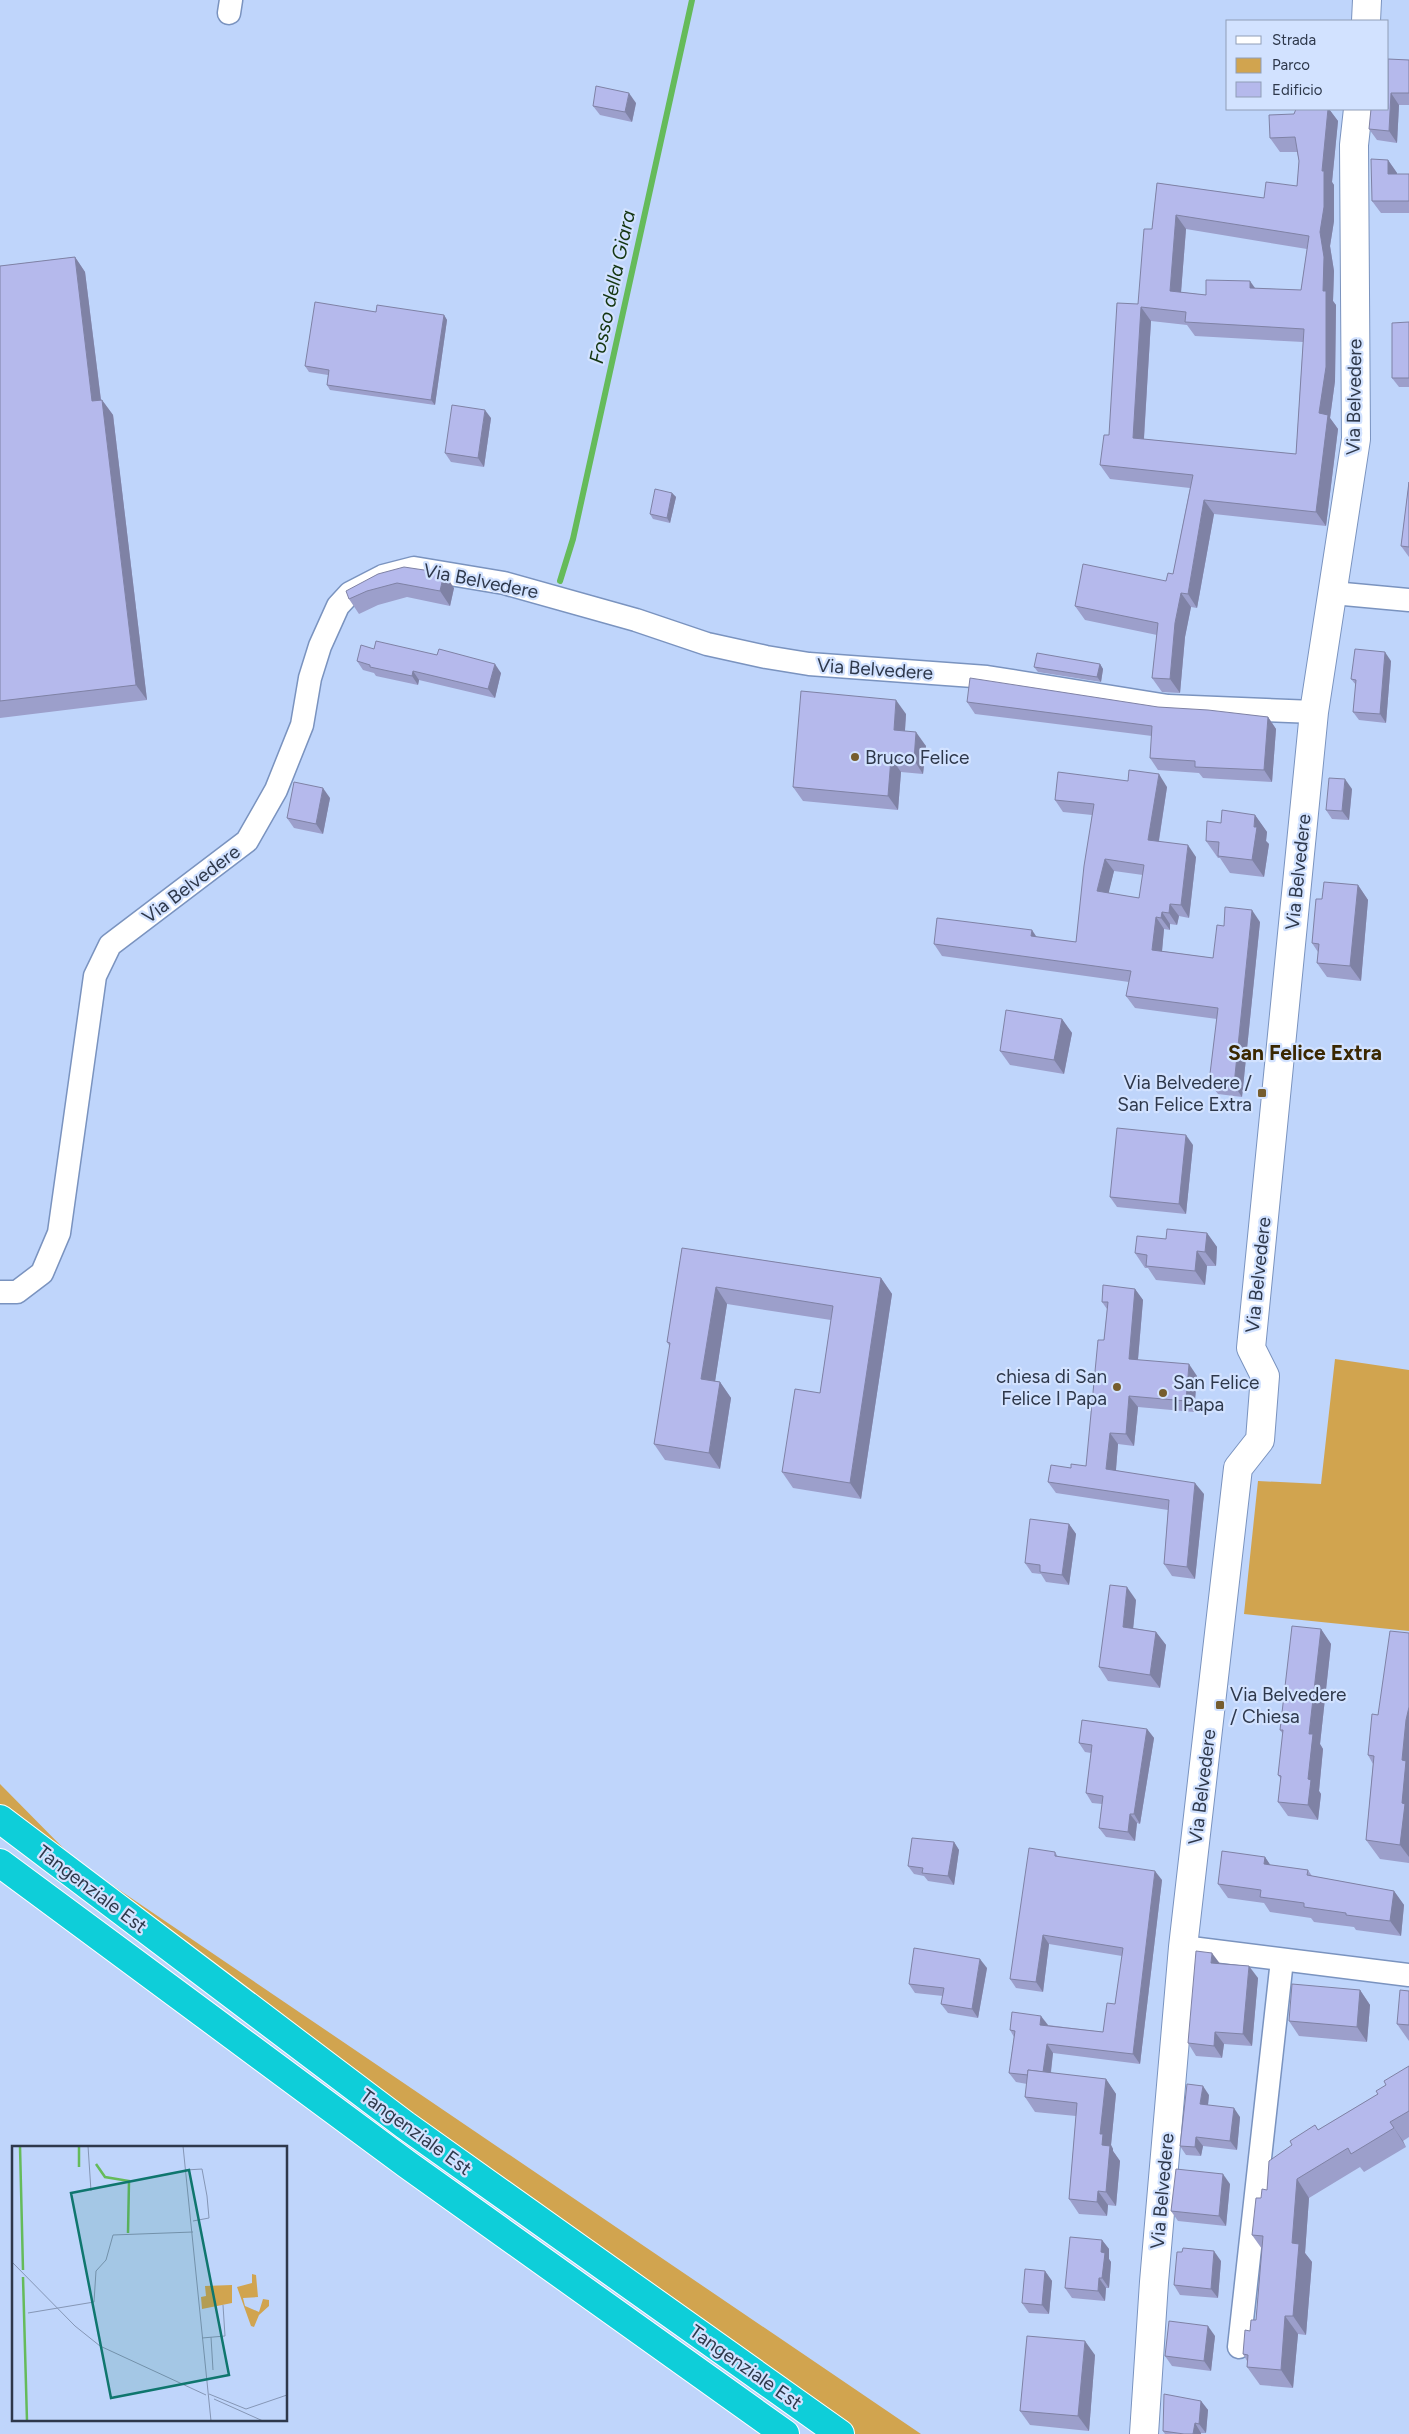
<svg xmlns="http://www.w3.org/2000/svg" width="1409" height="2434" viewBox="0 0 1409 2434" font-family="Figtree,sans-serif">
<rect width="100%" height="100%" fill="#bfd5fb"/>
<!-- green -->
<g fill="#d1a44f">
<polygon points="1335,1359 1409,1370 1409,1631 1244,1614 1258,1481 1321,1484"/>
<polygon points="0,1784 75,1860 921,2434 852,2434 0,1814"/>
</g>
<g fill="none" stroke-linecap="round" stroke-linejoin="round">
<!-- stream -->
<polyline stroke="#65bb5a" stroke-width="6" points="560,581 573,539 692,0"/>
<defs>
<g id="street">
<polyline points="229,13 231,0"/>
<polyline points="1333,593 1409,600"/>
<polyline points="0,1292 17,1292 42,1273 59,1233 95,976 110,945 247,841 276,790 302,725 310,678 320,646 338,606 350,593 383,576 414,568 504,583 636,620 707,644 766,657 809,664 987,677 1168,706 1314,712"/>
<polyline points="1183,1947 1409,1975"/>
<polyline points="1239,2347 1282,1960"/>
</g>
<g id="secondary">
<polyline points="1366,21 1367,0"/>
<polyline points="1144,2434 1154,2282 1183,1947 1238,1468 1260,1440 1265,1376 1251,1348 1314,712 1356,439 1354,145 1358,109"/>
</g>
<g id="highway">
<polyline points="0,1819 405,2125 840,2434"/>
<polyline points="0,1863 408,2165 785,2434"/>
</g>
</defs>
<!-- street casing -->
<use href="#street" stroke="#7a93bf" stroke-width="25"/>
<!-- secondary casing -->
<use href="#secondary" stroke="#7a93bf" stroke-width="30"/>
<!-- highway casing -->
<use href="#highway" stroke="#fff" stroke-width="30"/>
<!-- street -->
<use href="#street" stroke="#fff" stroke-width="22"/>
<!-- secondary -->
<use href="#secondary" stroke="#fff" stroke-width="28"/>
<!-- highway -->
<use href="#highway" stroke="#0eced9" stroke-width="28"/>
</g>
<!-- wall -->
<g fill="#9c9fcb" fill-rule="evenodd">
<polygon points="1388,59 1409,60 1409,105 1399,105 1397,143 1377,140 1369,129"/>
<polygon points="636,103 632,122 600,115 593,106"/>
<path d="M1296,109H1329L1338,121L1332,182L1334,185V221L1330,246L1334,271L1333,301L1336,305L1335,381L1330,418L1338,429L1326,526L1214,514L1197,608L1191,607L1185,637L1180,693L1162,692L1152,678L1157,635L1085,620L1075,606L1166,581L1173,574L1190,488L1110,479L1100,465L1109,435L1138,304L1152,229L1157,183L1264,198L1297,186L1299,161L1297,152H1280L1270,138L1294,114ZM1186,229L1307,249L1301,290L1255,288L1206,295L1181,292ZM1151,321L1187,325L1195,336L1303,342L1296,454L1144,439Z"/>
<polygon points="1388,160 1397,173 1397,174 1409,174 1409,213 1381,213 1372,201"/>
<polygon points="75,257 85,272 101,400 102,400 113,415 147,700 0,718 0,266"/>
<polygon points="376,312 444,315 447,320 435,405 330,390 327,385 328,375 309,372 305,366"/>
<polygon points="1409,322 1409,387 1399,387 1392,378"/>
<polygon points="491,418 484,467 451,462 445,453"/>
<polygon points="1409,482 1409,557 1401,546"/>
<polygon points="672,493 676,497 670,523 653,519 650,514"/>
<polygon points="378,574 454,588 450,606 407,597 378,605 359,614 349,599"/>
<polygon points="374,649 501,673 495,698 419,680 418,685 376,676 374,673 363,670 357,661"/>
<polygon points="1391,661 1386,723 1359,720 1353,712 1356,685 1351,679"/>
<polygon points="1100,664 1103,669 1101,682 1038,672 1034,667"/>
<polygon points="967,702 1158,707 1268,717 1276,729 1272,782 1203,778 1199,773 1158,770 1150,758 1152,736 975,714"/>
<polygon points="906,714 905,731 926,746 923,774 901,772 898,810 803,801 793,787"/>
<path d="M1167,787L1159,841L1196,857L1189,918L1179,916L1177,925L1170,924V930L1164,929L1162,951L1213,958L1224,926L1260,922L1242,1097L1218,1094L1209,1082L1217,1019L1135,1008L1126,996L1129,982L942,956L934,944L1036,937L1076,942L1092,815L1063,812L1055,800ZM1114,871L1143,875L1139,898L1108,893Z"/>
<polygon points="1352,789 1349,820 1332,819 1326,810"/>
<polygon points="330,798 323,834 294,828 287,818"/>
<polygon points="1255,815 1267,832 1266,841 1269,844 1264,877 1230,873 1220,858 1218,858 1206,841 1221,823"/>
<polygon points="1358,885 1368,900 1361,981 1327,977 1317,963 1318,952 1312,943 1322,899"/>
<polygon points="1062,1019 1072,1033 1064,1074 1010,1065 1000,1051"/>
<polygon points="1193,1145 1186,1214 1117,1207 1110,1197"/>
<polygon points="1207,1233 1217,1247 1216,1266 1207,1266 1205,1285 1156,1280 1148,1268 1145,1268 1135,1253 1166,1239"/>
<polygon points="682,1248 881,1278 892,1294 861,1499 793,1488 782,1472 820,1393 831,1320 727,1304 715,1381 720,1382 731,1398 720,1469 665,1460 654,1444 670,1347 667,1342"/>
<polygon points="1135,1289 1143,1300 1138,1360 1197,1376 1194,1412 1138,1407 1134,1446 1118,1444 1116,1470 1204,1494 1195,1579 1172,1576 1164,1564 1168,1510 1056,1493 1048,1482 1086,1466 1104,1340 1107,1309 1102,1302"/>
<polygon points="1069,1524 1076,1534 1069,1585 1046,1582 1041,1574 1032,1573 1025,1563"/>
<polygon points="1136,1600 1133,1628 1156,1632 1166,1645 1160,1688 1108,1681 1099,1667"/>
<polygon points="1321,1629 1331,1644 1320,1744 1323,1749 1319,1791 1321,1794 1318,1820 1288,1816 1278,1802 1281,1779 1278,1775 1283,1734 1280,1730"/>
<polygon points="1409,1633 1409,1863 1380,1859 1366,1840 1373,1764 1368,1755 1378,1715"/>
<polygon points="1147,1729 1154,1738 1140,1824 1137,1823 1135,1841 1106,1837 1099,1828 1102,1804 1092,1803 1086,1793 1091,1753 1085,1752 1079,1743"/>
<polygon points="954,1842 959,1850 954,1885 928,1881 924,1876 914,1874 908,1866"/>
<polygon points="1055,1852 1058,1857 1162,1880 1140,2064 1053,2053 1051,2073 1106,2079 1116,2094 1111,2145 1113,2149 1113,2151 1120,2161 1116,2206 1108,2205 1107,2216 1079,2214 1069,2199 1076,2116 1035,2112 1025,2097 1027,2084 1016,2082 1009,2073 1014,2037 1010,2030 1048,2025 1103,2032 1115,2004 1122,1956 1049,1944 1043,1992 1016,1988 1010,1979"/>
<polygon points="1265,1857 1270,1865 1308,1870 1312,1876 1394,1891 1404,1905 1401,1936 1356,1930 1354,1927 1314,1922 1311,1918 1270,1912 1264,1903 1228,1898 1218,1884"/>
<polygon points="1220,1964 1258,1978 1252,2046 1224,2044 1222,2058 1196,2056 1188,2043"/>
<polygon points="987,1968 978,2018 948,2013 941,2004 943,1996 915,1993 909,1984"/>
<polygon points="1360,1990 1370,2005 1367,2042 1299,2036 1289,2021"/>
<polygon points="1409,1991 1409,2041 1397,2024"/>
<polygon points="1409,2066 1409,2137 1403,2141 1406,2147 1364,2172 1360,2167 1309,2198 1305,2253 1312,2262 1306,2335 1298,2334 1293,2388 1260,2385 1247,2367 1247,2361 1243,2354 1250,2331 1256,2320 1262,2249 1252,2235 1261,2198 1267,2190 1292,2145 1318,2130 1378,2094 1386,2085"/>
<polygon points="1209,2095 1208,2105 1240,2117 1237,2150 1203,2146 1201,2156 1186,2155 1180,2146"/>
<polygon points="1230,2184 1226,2226 1178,2221 1171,2211"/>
<polygon points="1102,2240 1109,2249 1109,2259 1111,2262 1109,2288 1106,2288 1105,2301 1072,2298 1065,2288"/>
<polygon points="1221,2261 1218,2298 1180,2295 1174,2285"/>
<polygon points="1045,2271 1052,2281 1049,2314 1029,2313 1022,2303"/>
<polygon points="1215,2336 1211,2371 1172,2366 1165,2356"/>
<polygon points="1095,2355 1089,2431 1030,2425 1020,2411"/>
<polygon points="1201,2401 1208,2410 1206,2433 1165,2434 1163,2431"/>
</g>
<!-- shaded-wall -->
<g fill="#7f82a5">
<polygon points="629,93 636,103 632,122 625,112"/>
<polygon points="1391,93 1399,105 1397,143 1389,131"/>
<polygon points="1328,109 1329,109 1338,121 1332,182 1334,185 1334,221 1330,246 1334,271 1333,301 1336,305 1335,381 1330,418 1338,429 1326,526 1316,512 1323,291 1320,232 1322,171"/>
<polygon points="1388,160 1397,173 1397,187 1388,174"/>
<polygon points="1176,215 1186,229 1180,305 1170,291"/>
<polygon points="75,257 85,272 103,417 92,401"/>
<polygon points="1250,281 1260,295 1250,288"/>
<polygon points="1141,307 1151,321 1143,452 1133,438"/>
<polygon points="444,315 447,320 435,405 431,400"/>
<polygon points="102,400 113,415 147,700 136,685"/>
<polygon points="485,410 491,418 484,467 478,458"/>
<polygon points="672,493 676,497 670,523 667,518"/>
<polygon points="1204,500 1214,514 1197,608 1188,594"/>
<polygon points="444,573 454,588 450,606 440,591"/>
<polygon points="1181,593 1191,607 1185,637 1180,693 1170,679 1175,623"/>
<polygon points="1385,652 1391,661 1386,723 1380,714"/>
<polygon points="495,664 501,673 495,698 488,689"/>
<polygon points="1100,664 1103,669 1101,682 1097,677"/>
<polygon points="413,671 419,680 418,685 412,676"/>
<polygon points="896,700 906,714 904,744 894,730"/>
<polygon points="1268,717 1276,729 1272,782 1264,770"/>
<polygon points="916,732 926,746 923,774 914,760"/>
<polygon points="891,758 901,772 898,810 888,796"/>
<polygon points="1159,774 1167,787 1157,852 1148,840"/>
<polygon points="1345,779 1352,789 1349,820 1342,811"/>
<polygon points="323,788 330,798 323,834 316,824"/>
<polygon points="1255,815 1267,832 1266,841 1269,844 1264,877 1252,860"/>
<polygon points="1188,845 1196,857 1189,918 1181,905"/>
<polygon points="1105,859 1114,871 1106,904 1097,891"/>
<polygon points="1358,885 1368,900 1361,981 1350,966"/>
<polygon points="1170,904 1179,916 1177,925 1169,913"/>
<polygon points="1252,910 1260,922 1242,1097 1234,1085"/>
<polygon points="1162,912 1170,924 1170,930 1161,918"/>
<polygon points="1156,917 1164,929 1161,962 1152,950"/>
<polygon points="1032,930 1040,942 1031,936"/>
<polygon points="1062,1019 1072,1033 1064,1074 1054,1060"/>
<polygon points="1186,1135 1193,1145 1186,1214 1179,1204"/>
<polygon points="1207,1233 1217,1247 1216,1266 1205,1252"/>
<polygon points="1197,1251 1207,1266 1205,1285 1195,1271"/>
<polygon points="881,1278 892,1294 861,1499 850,1483"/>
<polygon points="716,1287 727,1304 713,1395 701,1379"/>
<polygon points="1135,1289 1143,1300 1137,1370 1129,1359"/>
<polygon points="1189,1364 1197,1376 1194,1412 1186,1401"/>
<polygon points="720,1382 731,1398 720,1469 709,1453"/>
<polygon points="1129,1396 1138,1407 1134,1446 1126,1434"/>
<polygon points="1110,1433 1118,1444 1115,1481 1106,1469"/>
<polygon points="1195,1483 1204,1494 1195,1579 1187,1567"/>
<polygon points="1069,1524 1076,1534 1069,1585 1062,1575"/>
<polygon points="1127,1587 1136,1600 1132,1640 1123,1627"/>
<polygon points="1321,1629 1331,1644 1320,1744 1323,1749 1319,1791 1321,1794 1318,1820 1308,1805 1308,1779 1309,1734"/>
<polygon points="1156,1632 1166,1645 1160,1688 1150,1675"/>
<polygon points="1409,1707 1409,1857 1400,1845 1402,1760 1406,1720"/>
<polygon points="1147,1729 1154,1738 1140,1824 1134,1814"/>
<polygon points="1130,1814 1137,1823 1135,1841 1128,1832"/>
<polygon points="954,1842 959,1850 954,1885 948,1876"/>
<polygon points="1265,1857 1275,1872 1264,1864"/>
<polygon points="1155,1871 1162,1880 1140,2064 1133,2054"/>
<polygon points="1394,1891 1404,1905 1401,1936 1390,1921"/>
<polygon points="1043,1935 1049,1944 1043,1992 1036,1982"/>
<polygon points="1212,1953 1221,1965 1211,1963"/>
<polygon points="980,1959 987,1968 978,2018 972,2009"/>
<polygon points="1249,1966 1258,1978 1252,2046 1243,2034"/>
<polygon points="1360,1990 1370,2005 1367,2042 1357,2027"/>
<polygon points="1041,2016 1048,2025 1047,2034 1040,2025"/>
<polygon points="1215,2032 1224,2044 1222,2058 1214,2046"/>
<polygon points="1047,2044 1053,2053 1049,2086 1042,2077"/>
<polygon points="1106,2079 1116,2094 1111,2145 1113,2149 1113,2151 1120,2161 1116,2206 1106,2192 1102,2145 1100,2134"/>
<polygon points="1203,2086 1209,2095 1207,2113 1200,2104"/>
<polygon points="1234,2108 1240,2117 1237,2150 1230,2141"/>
<polygon points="1390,2122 1403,2141 1406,2147 1394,2128"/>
<polygon points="1196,2137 1203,2146 1201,2156 1195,2147"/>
<polygon points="1223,2174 1230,2184 1226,2226 1219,2216"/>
<polygon points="1297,2179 1309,2198 1305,2253 1312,2262 1306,2335 1293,2316 1292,2243"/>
<polygon points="1098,2191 1108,2205 1107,2216 1097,2202"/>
<polygon points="1102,2240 1109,2249 1109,2259 1111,2262 1109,2288 1102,2278 1101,2252"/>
<polygon points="1214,2251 1221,2261 1218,2298 1211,2289"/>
<polygon points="1045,2271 1052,2281 1049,2314 1042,2305"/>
<polygon points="1099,2278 1106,2288 1105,2301 1098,2291"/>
<polygon points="1285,2316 1298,2334 1293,2388 1281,2370"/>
<polygon points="1208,2326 1215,2336 1211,2371 1204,2361"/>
<polygon points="1085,2341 1095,2355 1089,2431 1078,2416"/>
<polygon points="1201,2401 1208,2410 1206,2433 1199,2424"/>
<polygon points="1195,2423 1201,2433 1201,2434 1193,2434"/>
</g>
<!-- building -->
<g fill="#b5b9ec" stroke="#7f82a5" fill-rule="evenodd">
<polygon points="1388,59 1409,60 1409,93 1391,93 1389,131 1369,129 1371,109 1388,109"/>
<polygon points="596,86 629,93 625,112 593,106"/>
<path d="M1296,109H1328L1322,171H1324V207L1320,232L1324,257L1323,291H1326V367L1319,413L1328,415L1316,512L1204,500L1188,594L1181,593L1175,623L1170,679L1152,678L1158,623L1075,606L1083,564L1166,581L1168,573L1173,574L1193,475L1100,465L1104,435H1109L1117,303L1138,304L1144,229H1152L1157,183L1264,198L1266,182L1297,186L1299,161L1295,137L1270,138L1269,115L1294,114ZM1176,215L1309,236L1301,290L1250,288V281L1206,280V295L1170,291ZM1141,307L1186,312L1185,322L1304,329L1296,454L1133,438Z"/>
<polygon points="1371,159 1388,160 1388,174 1409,174 1409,201 1372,201"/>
<polygon points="75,257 92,401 102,400 136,685 0,701 0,266"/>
<polygon points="315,302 376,312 377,305 444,315 431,400 327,385 329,370 305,366"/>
<polygon points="1409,322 1409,378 1392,378 1392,323"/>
<polygon points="452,405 485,410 478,458 445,453"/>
<polygon points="1409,482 1409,547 1401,546"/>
<polygon points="655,489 672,493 667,518 650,514"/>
<polygon points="404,567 444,573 440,591 397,583 367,591 349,599 346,591 378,574"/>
<polygon points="376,641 437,655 439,649 495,664 488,689 413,671 412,676 370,667 370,665 357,661 361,645 374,649"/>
<polygon points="1355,649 1385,652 1380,714 1353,712 1356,680 1351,679"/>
<polygon points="1037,653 1100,664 1097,677 1034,667"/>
<polygon points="970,678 1158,707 1208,710 1268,717 1264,770 1195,767 1195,761 1150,758 1152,726 967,702"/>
<polygon points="801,691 896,700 894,730 916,732 914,760 891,758 888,796 793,787"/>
<path d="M1129,770L1159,774L1148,840L1188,845L1181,905L1170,904L1169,913L1162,912L1161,918L1156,917L1152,950L1213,958L1217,925L1224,926L1225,907L1252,910L1234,1085L1209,1082L1218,1008L1126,996L1131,971L934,944L937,918L1032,930L1031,936L1076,942L1084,866L1094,804L1055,800L1058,772L1128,781ZM1105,859L1144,865L1139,898L1097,891Z"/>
<polygon points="1329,778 1345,779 1342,811 1326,810"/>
<polygon points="294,782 323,788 316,824 287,818"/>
<polygon points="1222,810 1255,815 1254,827 1257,827 1252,860 1218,856 1219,842 1206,841 1207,821 1221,823"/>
<polygon points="1324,882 1358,885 1350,966 1317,963 1319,944 1312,943 1316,899 1322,899"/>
<polygon points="1006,1010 1062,1019 1054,1060 1000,1051"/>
<polygon points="1117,1128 1186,1135 1179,1204 1110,1197"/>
<polygon points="1167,1229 1207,1233 1205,1252 1197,1251 1195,1271 1146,1266 1147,1255 1135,1253 1137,1236 1166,1239"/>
<polygon points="682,1248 881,1278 850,1483 782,1472 795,1389 820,1393 833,1306 716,1287 701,1379 720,1382 709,1453 654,1444 670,1343 667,1342"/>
<polygon points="1103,1285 1135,1289 1129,1359 1189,1364 1186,1401 1129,1396 1126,1434 1110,1433 1106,1469 1195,1483 1187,1567 1164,1564 1169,1500 1048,1482 1051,1465 1071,1468 1071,1464 1086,1466 1098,1340 1104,1340 1108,1302 1102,1302"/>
<polygon points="1030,1519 1069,1524 1062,1575 1040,1572 1040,1565 1025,1563"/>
<polygon points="1110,1585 1127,1587 1123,1627 1156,1632 1150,1675 1099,1667"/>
<polygon points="1292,1626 1321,1629 1309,1734 1313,1734 1308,1779 1311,1780 1308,1805 1278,1802 1281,1776 1278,1775 1283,1730 1280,1730"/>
<polygon points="1390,1631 1409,1633 1409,1707 1406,1720 1402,1760 1406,1761 1402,1803 1405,1804 1400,1845 1366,1840 1374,1756 1368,1755 1372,1714 1378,1715"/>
<polygon points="1082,1720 1147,1729 1134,1814 1130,1814 1128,1832 1099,1828 1103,1796 1086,1793 1092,1745 1079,1743"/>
<polygon points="912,1838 954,1842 948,1876 922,1873 923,1868 908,1866"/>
<polygon points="1029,1848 1055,1852 1055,1856 1155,1871 1133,2054 1047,2044 1043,2072 1028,2070 1028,2075 1009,2073 1015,2031 1010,2030 1012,2012 1041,2016 1040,2025 1103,2032 1107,2003 1115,2004 1123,1948 1043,1935 1036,1982 1010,1979"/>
<polygon points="1222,1851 1265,1857 1264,1864 1308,1870 1307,1875 1394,1891 1390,1921 1346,1915 1346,1913 1304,1907 1304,1903 1260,1897 1261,1890 1218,1884"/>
<polygon points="914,1948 980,1959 972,2009 941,2004 944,1988 909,1984"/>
<polygon points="1196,1951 1212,1953 1211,1963 1249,1966 1243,2034 1215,2032 1214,2046 1188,2043"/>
<polygon points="1292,1984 1360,1990 1357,2027 1289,2021"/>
<polygon points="1400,1990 1409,1991 1409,2025 1397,2024"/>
<polygon points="1409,2066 1409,2111 1390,2122 1394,2128 1351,2154 1348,2148 1297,2179 1292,2243 1299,2244 1293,2316 1285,2316 1281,2370 1247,2367 1248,2355 1243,2354 1245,2330 1250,2331 1251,2320 1256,2320 1263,2236 1252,2235 1256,2198 1261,2198 1262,2189 1267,2190 1269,2161 1292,2145 1290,2141 1315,2125 1318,2130 1378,2094 1376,2091 1386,2085 1384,2081"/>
<polygon points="1028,2070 1106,2079 1100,2134 1103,2134 1102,2145 1110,2146 1106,2192 1098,2191 1097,2202 1069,2199 1077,2103 1025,2097"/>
<polygon points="1187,2084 1203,2086 1200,2104 1234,2108 1230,2141 1196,2137 1195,2147 1180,2146"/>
<polygon points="1176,2169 1223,2174 1219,2216 1171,2211"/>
<polygon points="1070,2237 1102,2240 1101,2252 1105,2253 1102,2278 1099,2278 1098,2291 1065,2288"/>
<polygon points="1183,2248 1214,2251 1211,2289 1174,2285 1177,2252 1182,2252"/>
<polygon points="1025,2269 1045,2271 1042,2305 1022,2303"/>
<polygon points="1169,2321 1208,2326 1204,2361 1165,2356"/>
<polygon points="1027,2336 1085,2341 1078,2416 1020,2411"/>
<polygon points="1164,2394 1201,2401 1199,2424 1195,2423 1193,2434 1184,2434 1163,2431"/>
</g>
<!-- markers -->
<g fill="#765d2e" stroke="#d2e2ff" stroke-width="2">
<circle cx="855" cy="757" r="5"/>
<rect x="1257" y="1088" width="10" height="10" rx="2.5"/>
<circle cx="1117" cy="1387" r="5"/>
<circle cx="1163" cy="1393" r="5"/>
<rect x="1215" y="1700" width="10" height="10" rx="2.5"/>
</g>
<g text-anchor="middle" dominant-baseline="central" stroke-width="4.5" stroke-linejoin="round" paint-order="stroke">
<!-- street labels -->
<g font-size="19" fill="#2e384b" stroke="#d2e2ff">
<text transform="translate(1354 397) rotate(-89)">Via Belvedere</text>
<text transform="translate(481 581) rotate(11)">Via Belvedere</text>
<text transform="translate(875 669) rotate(4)">Via Belvedere</text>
<text transform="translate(1298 872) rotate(-84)">Via Belvedere</text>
<text transform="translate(191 884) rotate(-37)">Via Belvedere</text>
<text transform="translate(1258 1275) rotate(-84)">Via Belvedere</text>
<text transform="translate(1202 1787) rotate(-83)">Via Belvedere</text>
<text transform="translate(92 1889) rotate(37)">Tangenziale Est</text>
<text transform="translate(416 2132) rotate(36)">Tangenziale Est</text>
<text transform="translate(1162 2191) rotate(-85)">Via Belvedere</text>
<text transform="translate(746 2367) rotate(35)">Tangenziale Est</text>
</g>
<!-- poi labels -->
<g font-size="19" fill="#2e384b" stroke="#d2e2ff" text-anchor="start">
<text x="865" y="757">Bruco Felice</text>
<text x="1252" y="1082" text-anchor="end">Via Belvedere /<tspan x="1252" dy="22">San Felice Extra</tspan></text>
<text x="1107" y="1376" text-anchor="end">chiesa di San<tspan x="1107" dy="22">Felice I Papa</tspan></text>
<text x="1173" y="1382">San Felice<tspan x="1173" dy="22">I Papa</tspan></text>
<text x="1230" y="1694">Via Belvedere<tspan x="1230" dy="22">/ Chiesa</tspan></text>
</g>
<!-- water labels -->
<g font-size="20" font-style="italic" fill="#143610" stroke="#d2e2ff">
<text transform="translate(612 287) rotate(-78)">Fosso della Giara</text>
</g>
<!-- quarter labels -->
<g font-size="21" font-weight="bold" fill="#3a2700" stroke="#d2e2ff">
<text x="1305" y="1052">San Felice Extra</text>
</g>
</g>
<!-- overview -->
<g transform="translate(12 2146)">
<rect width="275" height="275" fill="#bfd5fb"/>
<path d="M240,128L244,129L246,151L231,152L233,160L247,166L251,153L257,154V160L247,169L242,181L239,180L225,141L240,137ZM220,139V157L190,163L189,151L194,150L193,140Z" fill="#d1a44f"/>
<path fill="none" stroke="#65bb5a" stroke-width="2.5" d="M8,0L11,124M84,18L93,31L117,35L116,87M67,21V0M11,131L15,275"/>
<path fill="none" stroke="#8596b5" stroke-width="1" d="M76,0L79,45M171,0L199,275M174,24L190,23L195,50L197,72L181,75M0,116L63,180L88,200L194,249M16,167L82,156L84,125L94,114L101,89L181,86M199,191L201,224M190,192L213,190L211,159M197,248L234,263L275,249M202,253L251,275"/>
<path fill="#0f766e" fill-opacity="0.15" stroke="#0f766e" stroke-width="2.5" d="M177,24L217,229L99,252L59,47Z"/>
<rect width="275" height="275" fill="none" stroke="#2e384b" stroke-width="2.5"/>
</g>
<!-- legend -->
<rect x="1226" y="20" width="162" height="90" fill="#d2e2ff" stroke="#909eb7"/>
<rect x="1236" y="36" width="25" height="8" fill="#ffffff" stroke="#909eb7"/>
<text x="1272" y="45" font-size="15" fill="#2e384b">Strada</text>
<rect x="1236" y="58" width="25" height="15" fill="#d1a44f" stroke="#909eb7"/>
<text x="1272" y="70" font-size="15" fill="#2e384b">Parco</text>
<rect x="1236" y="82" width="25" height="15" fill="#b5b9ec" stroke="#909eb7"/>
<text x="1272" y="95" font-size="15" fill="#2e384b">Edificio</text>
</svg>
